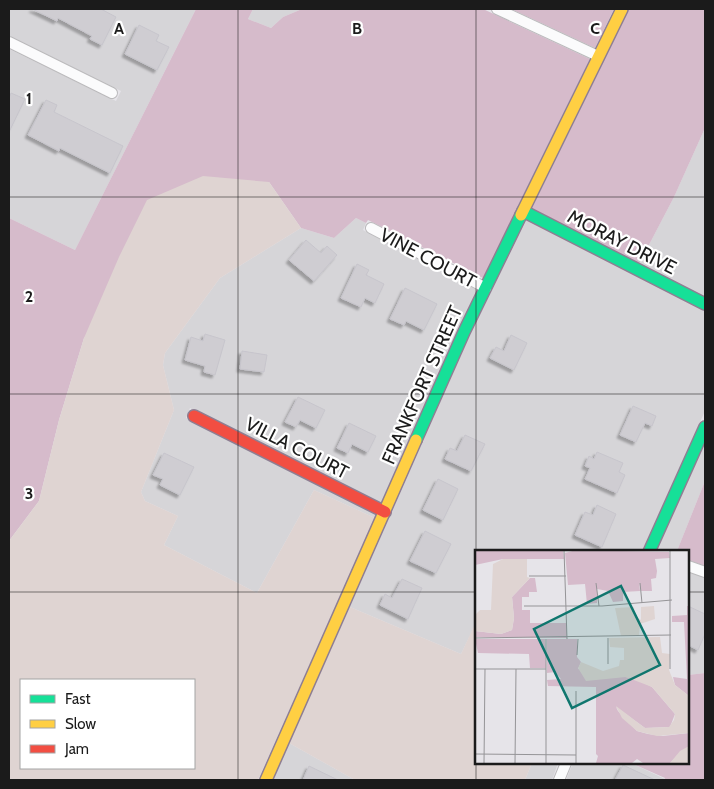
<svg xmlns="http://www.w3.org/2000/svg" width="714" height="789" viewBox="0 0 714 789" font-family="Cabin,sans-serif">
<defs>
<filter id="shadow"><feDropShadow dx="-3" dy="3" stdDeviation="1" flood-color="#0004"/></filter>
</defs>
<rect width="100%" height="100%" fill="#e6e4e9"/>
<!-- residential -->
<g fill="#d6d5d8">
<polygon points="9,9 196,9 75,250 9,218 9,49 116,101 121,91 9,36"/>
<polygon points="253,9 302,9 283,17 271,28 248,19"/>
<polygon points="705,128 705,298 639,264 674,197"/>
<polygon points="356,218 366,223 363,230 477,290 381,503 190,408 186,418 377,514 375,518 314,490 257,593 164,545 178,516 145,501 141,492 174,410 163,365 165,353 220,278 301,228 334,238"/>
<polygon points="527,219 705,311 705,411 642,551 477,552 476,625 475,625 461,654 350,607 470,335"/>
<polygon points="705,443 705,481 677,551 663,551 657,550"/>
<polygon points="688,572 705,578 705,673 688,675"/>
<polygon points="289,743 355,780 273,780"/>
<polygon points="532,763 558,763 552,780 525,780"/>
<polygon points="573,763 631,763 665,779 664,780 566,780"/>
</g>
<!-- forest -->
<g fill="#d6bbcb">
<polygon points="196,9 253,9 248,19 271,28 283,17 302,9 483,9 590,59 483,278 368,220 366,223 356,218 334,238 301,228 269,182 84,338 59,420 39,501 9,541 9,218 75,250"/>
<polygon points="511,9 614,9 595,48"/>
<polygon points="629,9 705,9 705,128 674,197 639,264 532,208"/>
<polygon points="705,481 705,566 688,560 688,552 677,551"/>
<polygon points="705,673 705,780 664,780 665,778 631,763 688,763 688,675"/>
</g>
<!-- wetland -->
<g fill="#dfd4d2" fill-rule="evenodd">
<path d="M203,176L269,182L301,228L220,278L165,353L163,365L174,410L141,492L145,501L178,516L164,545L257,593L314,490L375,518L258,780H9V541L39,501L59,420L84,338L119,257L147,200ZM21,680H194V768H21Z"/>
<polygon points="350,607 461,654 475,624 476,625 477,763 532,763 525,780 355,780 289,743"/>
</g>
<!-- building -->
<g fill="#cfcdd2" stroke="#c7c5cc" filter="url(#shadow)">
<polygon points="32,9 101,9 116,17 102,45 90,39 92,36 58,18 57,21"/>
<polygon points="139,25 159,35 156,41 169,47 157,70 125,54"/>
<polygon points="11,93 25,99 9,132 9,98"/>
<polygon points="46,100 57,105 54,112 123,146 110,173 60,148 59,151 28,135"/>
<polygon points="306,240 321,253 327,246 337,255 314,281 289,260"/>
<polygon points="357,264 369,270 366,275 384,284 375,303 365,298 361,307 341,298"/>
<polygon points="405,288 437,304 424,330 406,321 404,325 390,319"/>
<polygon points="205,334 225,340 215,375 204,372 205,366 185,360 191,337 203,341"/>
<polygon points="511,335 527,343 514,370 490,358 496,347 504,351"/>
<polygon points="242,351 267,355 264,372 240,369"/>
<polygon points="298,397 325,410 316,428 300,420 296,427 285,422"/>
<polygon points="633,406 656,416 652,426 645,423 636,442 620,435"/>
<polygon points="349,423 376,436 368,452 352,444 348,453 337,448"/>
<polygon points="465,435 485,444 471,471 445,459 450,448 457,451"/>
<polygon points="597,452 623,463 619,472 625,475 617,493 585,479 590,468 585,466 589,456 594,459"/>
<polygon points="164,453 194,467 180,495 160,485 163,479 153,475"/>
<polygon points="438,479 458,489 443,520 423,510"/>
<polygon points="597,505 616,514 602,547 575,535 585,512 593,515"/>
<polygon points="425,531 451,544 436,573 410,561"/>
<polygon points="402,579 422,588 408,619 380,605 385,594 392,598"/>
<polygon points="688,606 705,614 705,634 698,650 688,645"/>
<polygon points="623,765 655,780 615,780"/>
<polygon points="309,766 338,780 303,780"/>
</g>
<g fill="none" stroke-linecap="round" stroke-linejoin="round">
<defs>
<g id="street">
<polyline points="497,9 598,56"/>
<polyline points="9,42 112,93"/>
<polyline points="371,228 486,288"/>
<polyline points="688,566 705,572"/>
<polyline points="559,780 566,763"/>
</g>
<g id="fast">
<polyline points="523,211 705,304"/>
<polyline points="416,440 464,332 521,215"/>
<polyline points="649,552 705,427"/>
</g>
<g id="slow">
<polyline points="521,215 622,9"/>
<polyline points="266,780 416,440"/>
</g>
<polyline id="jam" points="194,416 385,512"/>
</defs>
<!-- street casing -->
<use href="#street" stroke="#bbbabc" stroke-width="12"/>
<!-- fast casing -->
<use href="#fast" stroke="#8e7e92" stroke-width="14"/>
<!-- slow casing -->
<use href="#slow" stroke="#8e7e92" stroke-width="14"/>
<!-- jam casing -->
<use href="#jam" stroke="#8e7e92" stroke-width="14"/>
<!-- street -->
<use href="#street" stroke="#fbfbfc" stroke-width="10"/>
<!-- fast -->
<use href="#fast" stroke="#16e098" stroke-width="11"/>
<!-- slow -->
<use href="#slow" stroke="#ffcf43" stroke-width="11"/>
<!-- jam -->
<use href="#jam" stroke="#f24e42" stroke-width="11"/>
</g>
<!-- grid -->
<path fill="none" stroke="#1b1b1b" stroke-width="1" stroke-opacity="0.55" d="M238,9V780M476,9V780M9,197H705M9,394H705M9,592H477M688,592H705"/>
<g text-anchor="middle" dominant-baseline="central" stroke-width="4.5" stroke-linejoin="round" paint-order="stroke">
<!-- street labels -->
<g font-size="19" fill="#1b1b1b" stroke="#fff">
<text transform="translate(622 242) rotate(27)">MORAY DRIVE</text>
<text transform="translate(428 258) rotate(28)">VINE COURT</text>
<text transform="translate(422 385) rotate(-66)">FRANKFORT STREET</text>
<text transform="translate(297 448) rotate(27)">VILLA COURT</text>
</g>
</g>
<!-- overview -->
<g transform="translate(475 550)">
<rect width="214" height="214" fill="#e6e4e9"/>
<path d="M0,0H88L89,9H28L0,15ZM101,0L194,2L195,8L180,9L182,21L181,28L176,29L177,41H166L164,32L165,41L148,42V51L138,52L133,41L122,39V53L112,54L110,34L93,35L90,3ZM55,28H60L62,42H54V47H47V60H55V73H92V88L0,87V81L26,84L37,80L39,68L37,47ZM212,56H214V146L200,135L198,127L212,129L209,72H197V66L212,65ZM0,89H70L71,118H55L54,104L3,103ZM72,89H102V107L106,112L103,119L162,129L177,137L200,164L195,177L170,178L141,157L143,161L162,181L173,184L188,186L214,183V196L195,213H168L162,209L157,213H121L123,206L121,204V137L73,136L72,130L86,129L80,122L72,123Z" fill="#d6bbcb"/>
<path d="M28,9H52V27L55,28L37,47L39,68L37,80L26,84L0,81V65L5,60H16L18,14ZM179,56L180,69L165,74L164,86H146L140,58L159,57L160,66L166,70V57ZM185,87L187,103L195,104L194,120L200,135L214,146V183L182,186L162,181L147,168L141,156L170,178L194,177L199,170L200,164L177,137L151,127L111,131L103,118L106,112L128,121L144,116L145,110H149V98L135,97L134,88ZM214,196V213H195L205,201Z" fill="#dfd4d2"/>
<path fill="none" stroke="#959497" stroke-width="1" d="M89,0L92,89M195,0V119M54,26H91M121,33L124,56M165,33L167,53M49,56H127L197,50M0,88L196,85M102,105L103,89M133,114V88M0,119H71M0,204L101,205M9,213L10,119M40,213L41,119M71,213V89M101,213V141"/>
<path fill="#0f766e" fill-opacity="0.15" stroke="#0f766e" stroke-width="2.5" d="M146,36L185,115L97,158L59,79Z"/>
<rect width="214" height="214" fill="none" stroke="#1b1b1b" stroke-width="2.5"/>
</g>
<g font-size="16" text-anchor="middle" font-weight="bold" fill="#1b1b1b" stroke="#fff" stroke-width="4.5" stroke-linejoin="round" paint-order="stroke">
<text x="119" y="34">A</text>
<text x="357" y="34">B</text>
<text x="595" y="34">C</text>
<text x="29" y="104">1</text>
<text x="29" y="302">2</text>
<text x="29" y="499">3</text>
</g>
<!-- border -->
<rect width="714" height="789" fill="none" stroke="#1b1b1b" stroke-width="20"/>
<!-- legend -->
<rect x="20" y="679" width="175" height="90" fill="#ffffff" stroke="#a4a4a4"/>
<rect x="30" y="695" width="25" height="8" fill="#16e098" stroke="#a4a4a4"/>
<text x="65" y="704" font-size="15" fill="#1b1b1b">Fast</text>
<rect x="30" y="720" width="25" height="8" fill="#ffcf43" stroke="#a4a4a4"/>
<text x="65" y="729" font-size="15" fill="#1b1b1b">Slow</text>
<rect x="30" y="745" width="25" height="8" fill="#f24e42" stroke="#a4a4a4"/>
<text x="65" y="754" font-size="15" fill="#1b1b1b">Jam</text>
</svg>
